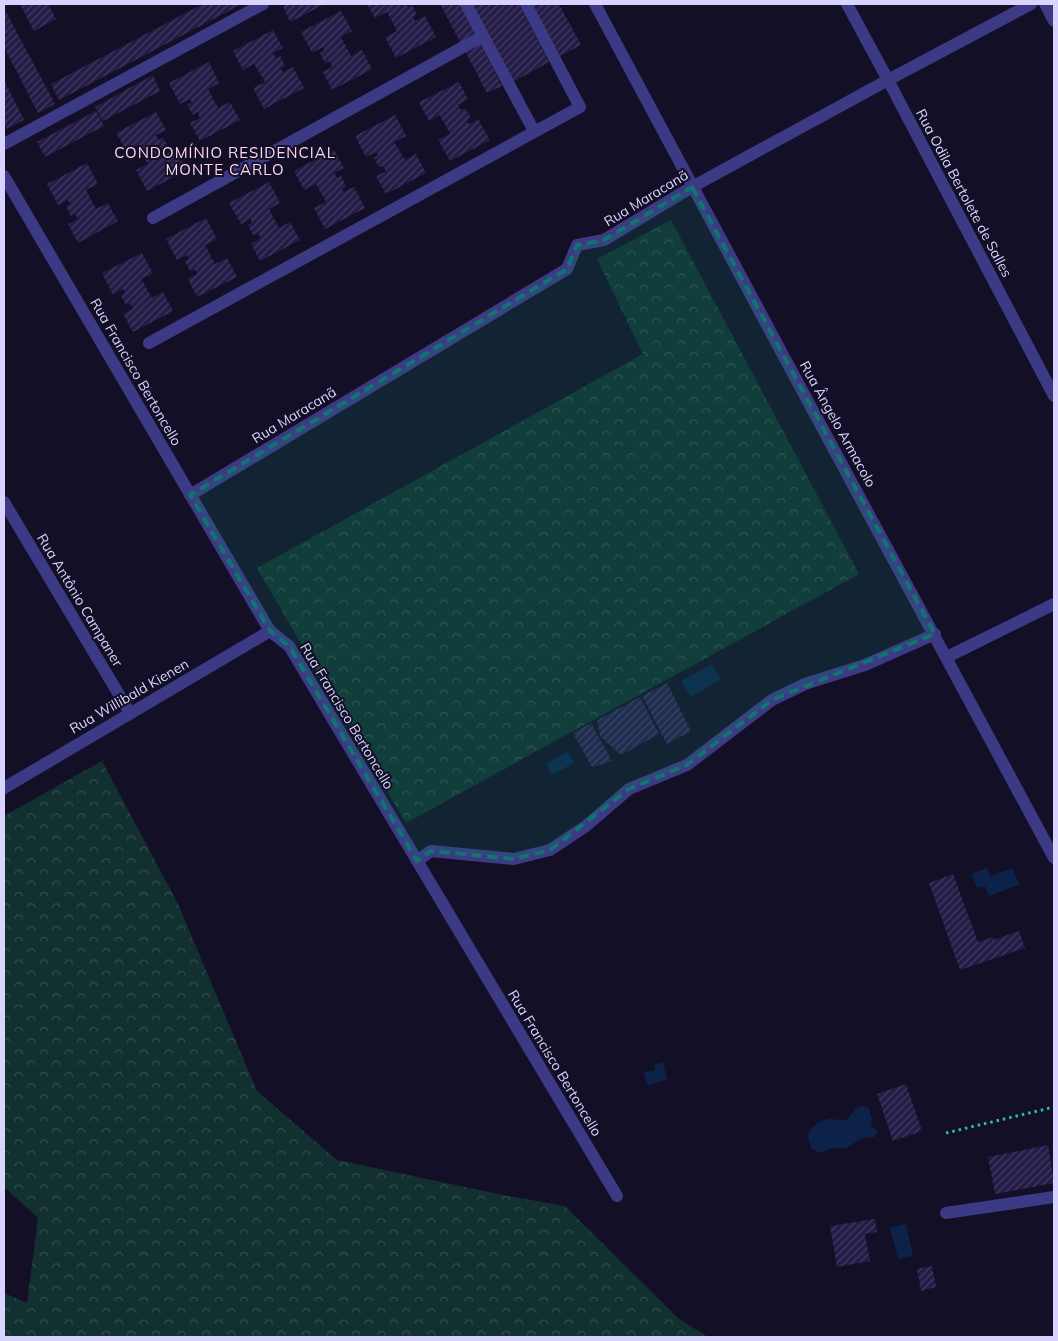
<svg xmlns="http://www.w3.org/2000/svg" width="1058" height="1341" viewBox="0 0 1058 1341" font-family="Mulish,sans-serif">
<defs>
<pattern id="forest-crowns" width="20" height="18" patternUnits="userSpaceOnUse" patternTransform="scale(1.25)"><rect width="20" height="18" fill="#12302f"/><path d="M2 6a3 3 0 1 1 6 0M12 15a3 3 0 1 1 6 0" fill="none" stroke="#344d4e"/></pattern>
<pattern id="building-hatch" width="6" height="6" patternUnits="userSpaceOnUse" patternTransform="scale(1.25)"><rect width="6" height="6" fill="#241b47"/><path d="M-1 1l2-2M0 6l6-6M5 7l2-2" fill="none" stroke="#433b63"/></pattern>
</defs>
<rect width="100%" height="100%" fill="#130f26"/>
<!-- forest -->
<g fill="url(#forest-crowns)">
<polygon points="671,220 859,574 406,823 257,568 643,354 597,259"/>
<polygon points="102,761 178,904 257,1091 337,1160 508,1196 565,1206 679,1319 708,1337 4,1337 4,1293 27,1303 38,1218 4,1187 4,816"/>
</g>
<!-- water -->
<g fill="#0c2248">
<polygon points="712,664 721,679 691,697 681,681"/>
<polygon points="568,751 574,763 552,775 546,764"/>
<polygon points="987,868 990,876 1013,868 1019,885 989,896 985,886 977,888 971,874"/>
<polygon points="663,1062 667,1080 647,1085 644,1072 655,1070 654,1065"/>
<path d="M863,1106L868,1107L872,1119L871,1126L877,1131L875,1137L862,1138L847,1148H833L819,1153L811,1148C810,1144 808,1140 808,1136C809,1127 824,1117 833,1119C839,1120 841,1121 848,1119L856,1108Z"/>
<polygon points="906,1224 913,1256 898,1259 890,1228"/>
</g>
<!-- building -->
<g fill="url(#building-hatch)">
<polygon points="20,4 48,4 56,19 34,31"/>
<polygon points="203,4 242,4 59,100 51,84"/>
<polygon points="287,4 325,4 290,22 283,6"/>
<polygon points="367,4 406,4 408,7 412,5 417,15 413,17 415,21 425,16 436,37 396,58 385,37 397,31 387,12 375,18"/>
<polygon points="440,4 460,4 502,86 487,93"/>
<polygon points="472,4 519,4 549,62 513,82"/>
<polygon points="532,4 559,4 581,45 560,56"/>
<polygon points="341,11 352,31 341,37 351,56 362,50 372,69 332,90 323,72 332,67 330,61 325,63 320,53 324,51 323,47 312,53 301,32"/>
<polygon points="6,12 55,104 38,113 4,47 4,14"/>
<polygon points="273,30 283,48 273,53 276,59 280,56 285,66 281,69 283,72 293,67 304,88 264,109 253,88 265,82 254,64 243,70 233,51"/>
<polygon points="209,62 219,83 208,89 218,108 230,102 240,120 200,141 190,123 200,118 197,112 193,115 187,105 192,103 190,99 180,104 169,83"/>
<polygon points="153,75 160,91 103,121 95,107"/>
<polygon points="4,80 24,120 7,129 4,123"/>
<polygon points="459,82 468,99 458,105 461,110 465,108 471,118 467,120 469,124 478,119 490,140 450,161 438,140 450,134 440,115 429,121 419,102"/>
<polygon points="96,111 104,126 45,157 37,142"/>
<polygon points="156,112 166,130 156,135 159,140 163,138 169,148 164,150 166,154 176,149 187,170 147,191 136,170 148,164 138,145 127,151 116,133"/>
<polygon points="395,115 406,136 394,142 405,160 416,154 426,173 386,194 376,176 386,171 383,166 379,167 374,158 378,155 376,152 366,157 355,136"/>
<polygon points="334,150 344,168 334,173 337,178 341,176 346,186 342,189 344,192 354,187 365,208 325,229 314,208 326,202 316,184 304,190 294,171"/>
<polygon points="87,163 98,184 86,190 96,209 108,203 118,221 78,243 68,224 78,219 75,214 71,216 66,206 70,204 68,200 58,205 47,184"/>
<polygon points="269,182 280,203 269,209 279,228 290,222 300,240 260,261 251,244 261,238 258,233 253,235 248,225 252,223 250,219 241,224 229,203"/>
<polygon points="206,218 217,239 205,245 215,264 227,258 237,277 197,297 188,279 197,274 194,269 190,271 185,261 189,259 187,255 177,260 166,239"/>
<polygon points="142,253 153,273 141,279 152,298 163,292 173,311 133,332 123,314 133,309 130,303 126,305 121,296 125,293 123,289 113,295 102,273"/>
<polygon points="667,683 691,731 667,744 642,696"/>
<polygon points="640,697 659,734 621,755 600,736 597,720"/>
<polygon points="591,723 612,761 592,767 573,733"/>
<polygon points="953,874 978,942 993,937 994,940 1019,931 1025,948 960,970 929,883"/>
<polygon points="906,1084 922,1131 893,1141 877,1094"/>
<polygon points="1048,1145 1054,1183 995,1194 988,1157"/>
<polygon points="875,1219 877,1232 865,1234 870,1261 837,1267 830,1226"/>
<polygon points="932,1266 936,1287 921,1291 917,1269"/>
</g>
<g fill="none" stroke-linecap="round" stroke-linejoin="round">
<!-- path -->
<polyline stroke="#2fb8b0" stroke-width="3" stroke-dasharray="2.5 4" stroke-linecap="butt" points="946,1133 1054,1107"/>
<!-- minor -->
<g stroke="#3d3a85" stroke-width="12">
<polyline points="466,4 534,131"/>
<path d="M595,4C746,290 902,572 1054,858"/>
<polyline points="847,4 888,80 1054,396"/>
<polyline points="1045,4 1054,21"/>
<polyline points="4,144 263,4"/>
<polyline points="4,176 270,631 289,646 617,1196"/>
<polyline points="153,218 483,36"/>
<polyline points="149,343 580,107 526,4"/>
<polyline points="190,495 567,269 577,245 604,240 692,187 888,80 1031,4"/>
<polyline points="4,502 130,713"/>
<polyline points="947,657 1054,604"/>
<polyline points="4,788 270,631"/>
<polyline points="417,861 431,851 514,859 550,850 586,826 629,789 687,765 772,700 805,684 865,665 935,634"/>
<polyline points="946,1213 1054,1197"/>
</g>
</g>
<!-- marked area -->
<path fill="#0f766e" fill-opacity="0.2" stroke="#0f766e" stroke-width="4" stroke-dasharray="10 6" stroke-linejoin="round" d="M692,187L935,634L772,700L687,765L629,789L550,850L514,859L431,851L417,861L289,646L270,631L190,495L567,269L577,245L604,240Z"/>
<g text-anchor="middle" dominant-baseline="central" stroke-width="4" stroke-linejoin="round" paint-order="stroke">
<!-- street labels -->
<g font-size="14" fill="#d9d4ff" stroke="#130f26">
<text transform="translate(964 193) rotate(62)">Rua Odila Bertolete de Salles</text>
<text transform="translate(646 198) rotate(-31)">Rua Maracanã</text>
<text transform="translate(136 372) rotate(60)">Rua Francisco Bertoncello</text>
<text transform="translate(294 415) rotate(-31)">Rua Maracanã</text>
<text transform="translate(838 424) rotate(61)">Rua Ângelo Armacolo</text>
<text transform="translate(80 600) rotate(59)">Rua Antônio Campaner</text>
<text transform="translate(129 696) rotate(-30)">Rua Willibald Kienen</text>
<text transform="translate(347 716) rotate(59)">Rua Francisco Bertoncello</text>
<text transform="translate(555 1063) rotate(59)">Rua Francisco Bertoncello</text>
</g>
<!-- neighbourhood labels -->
<g font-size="15" letter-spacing="1" fill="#ffd6f0" stroke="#130f26">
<text x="225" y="152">CONDOMÍNIO RESIDENCIAL<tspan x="225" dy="17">MONTE CARLO</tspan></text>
</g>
</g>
<!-- border -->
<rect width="1058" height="1341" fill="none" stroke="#d9d4ff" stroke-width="10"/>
</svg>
